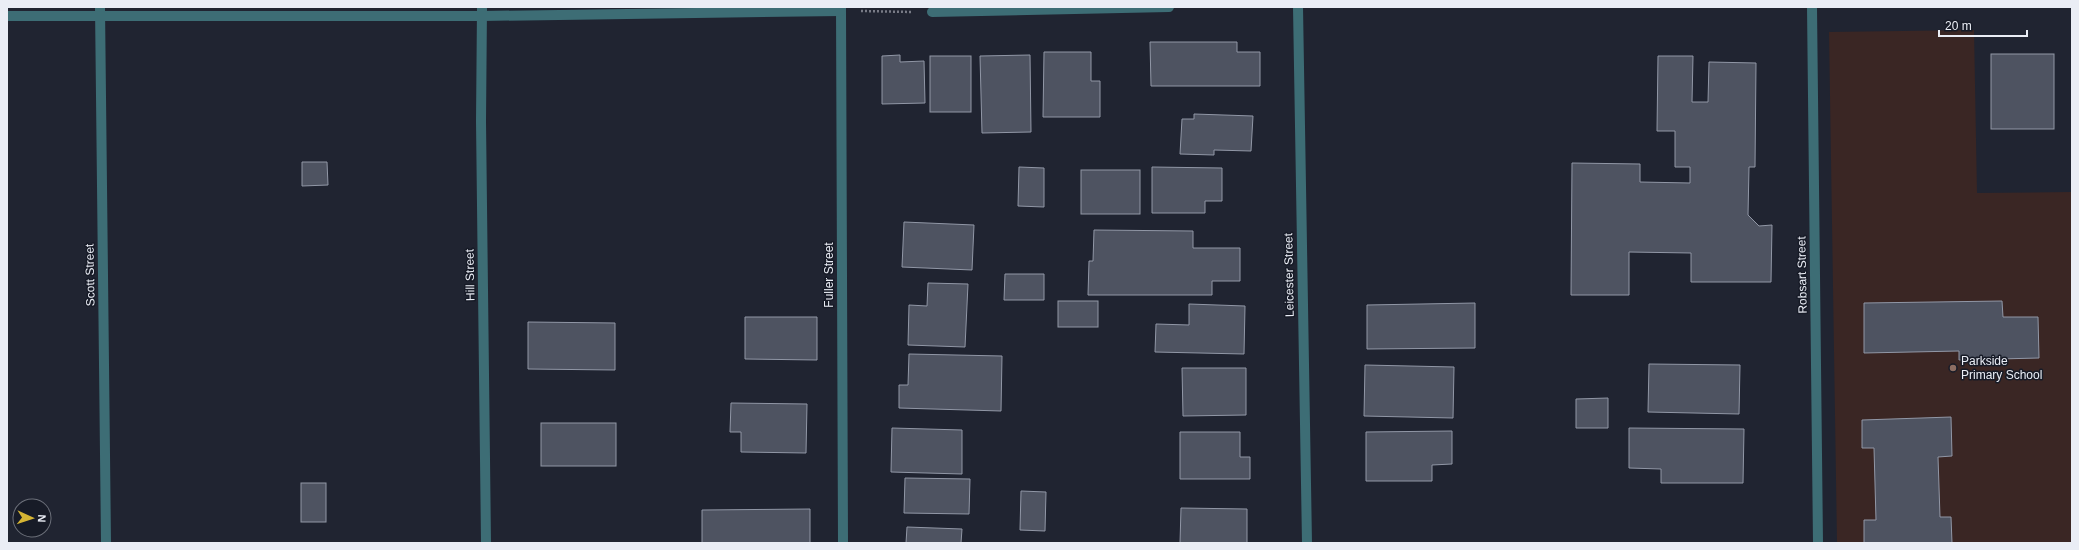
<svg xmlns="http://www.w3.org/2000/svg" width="2079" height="550" viewBox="0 0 2079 550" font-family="Arial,sans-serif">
<rect width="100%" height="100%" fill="#202431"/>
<!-- education -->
<polygon fill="#3a2624" points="1974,30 1977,193 2072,192 2072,543 1837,543 1829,32"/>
<!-- building -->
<g fill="#4e5361" stroke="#9197a6">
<polygon points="1150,42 1237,42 1237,52 1260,52 1260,86 1151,86"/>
<polygon points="1044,52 1091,52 1091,81 1100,81 1100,117 1043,117"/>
<rect x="1991" y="54" width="63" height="75"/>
<polygon points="900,55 900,62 924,61 925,103 882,104 882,56"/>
<polygon points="1030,55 1031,132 982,133 980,56"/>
<rect x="930" y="56" width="41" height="56"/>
<polygon points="1658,56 1693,56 1692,102 1708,102 1709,62 1756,63 1755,167 1749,167 1748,215 1759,226 1772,225 1771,282 1691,282 1691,253 1629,252 1629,295 1571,295 1572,163 1640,164 1640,182 1690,183 1690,167 1675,167 1675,131 1657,131"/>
<polygon points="1194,114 1253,116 1251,151 1214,150 1214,155 1180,154 1182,119 1194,119"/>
<polygon points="302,162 327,162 328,185 302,186"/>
<polygon points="1019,167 1044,168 1044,207 1018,206"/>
<polygon points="1152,167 1222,168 1222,201 1205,201 1205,213 1152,213"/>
<rect x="1081" y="170" width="59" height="44"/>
<polygon points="904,222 974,225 972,270 902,267"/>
<polygon points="1094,230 1193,231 1193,248 1240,248 1240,281 1212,281 1212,295 1088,295 1089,261 1093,261"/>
<polygon points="1005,274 1044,274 1044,300 1004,300"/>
<polygon points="928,283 968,284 965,347 908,345 909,305 927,306"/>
<rect x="1058" y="301" width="40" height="26"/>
<polygon points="2002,301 2003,317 2038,317 2039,358 1959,360 1959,351 1864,353 1864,303"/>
<polygon points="1475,303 1475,348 1367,349 1367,305"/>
<polygon points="1189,304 1245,306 1244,354 1155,352 1156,324 1189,325"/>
<polygon points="745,317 817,317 817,360 745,359"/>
<polygon points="528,322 615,323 615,370 528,369"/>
<polygon points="909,354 1002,356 1001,411 899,408 899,385 908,385"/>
<polygon points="1649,364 1740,365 1739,414 1648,412"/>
<polygon points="1365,365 1454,367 1453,418 1364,416"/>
<polygon points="1182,368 1246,368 1246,415 1183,416"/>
<polygon points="1608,398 1608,428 1576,428 1576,399"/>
<polygon points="731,403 807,404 806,453 741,452 741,432 730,432"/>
<polygon points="1951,417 1952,456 1938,457 1940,517 1951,517 1952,543 1864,543 1864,520 1876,520 1874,448 1862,448 1862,420"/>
<rect x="541" y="423" width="75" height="43"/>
<polygon points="892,428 962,430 962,474 891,472"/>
<polygon points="1629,428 1744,429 1743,483 1661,483 1661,469 1629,468"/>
<polygon points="1452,431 1452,464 1432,465 1432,481 1366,481 1366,432"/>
<polygon points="1180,432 1240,432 1240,457 1250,457 1250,479 1180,479"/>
<polygon points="905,478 970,479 969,514 904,513"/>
<rect x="301" y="483" width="25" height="39"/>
<polygon points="1021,491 1046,492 1045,531 1020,530"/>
<polygon points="1181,508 1247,509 1247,543 1180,543"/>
<polygon points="810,509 810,543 702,543 702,510"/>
<polygon points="907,527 962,529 961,543 906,543"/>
</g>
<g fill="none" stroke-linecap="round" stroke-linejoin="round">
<!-- path -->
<polyline stroke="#787b86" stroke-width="2.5" stroke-dasharray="2 2" stroke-linecap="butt" points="861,11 912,12"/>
<!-- street -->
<g stroke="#3d6d75" stroke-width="10">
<polyline points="100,7 106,543"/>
<polyline points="482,7 481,121 486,543"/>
<polyline points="841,7 843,543"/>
<polyline points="1298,7 1307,543"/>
<polyline points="1812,7 1818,543"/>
<polyline points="932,12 1169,7"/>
<polyline points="7,16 482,16 841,11"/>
</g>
</g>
<!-- markers -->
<circle fill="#8d6e63" stroke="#171b27" stroke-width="1.5" cx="1953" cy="368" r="4"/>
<g text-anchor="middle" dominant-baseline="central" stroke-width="3" stroke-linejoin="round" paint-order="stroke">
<!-- street labels -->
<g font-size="12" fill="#eaedf5" stroke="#171b27">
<text transform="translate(90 275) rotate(-91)">Scott Street</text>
<text transform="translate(470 275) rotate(-91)">Hill Street</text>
<text transform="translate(829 275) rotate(-90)">Fuller Street</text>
<text transform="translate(1289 275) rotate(-91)">Leicester Street</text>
<text transform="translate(1802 275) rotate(-91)">Robsart Street</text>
</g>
<!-- poi labels -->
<g font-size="12" fill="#eaedf5" stroke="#171b27" text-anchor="start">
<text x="1961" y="361">Parkside<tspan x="1961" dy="14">Primary School</tspan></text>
</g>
</g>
<!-- border -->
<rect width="2079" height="550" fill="none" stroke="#eaedf5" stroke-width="16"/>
<!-- north arrow -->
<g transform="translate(32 518) rotate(93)"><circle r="19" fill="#171b27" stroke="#6b6f79"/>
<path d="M0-3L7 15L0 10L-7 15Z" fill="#d6b534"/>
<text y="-6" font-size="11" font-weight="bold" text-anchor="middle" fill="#eaedf5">N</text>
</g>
<!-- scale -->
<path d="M1939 30v6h88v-6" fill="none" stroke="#eaedf5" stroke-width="2"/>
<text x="1945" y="30" font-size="12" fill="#eaedf5" stroke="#171b27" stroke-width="3" paint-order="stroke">20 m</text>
</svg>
